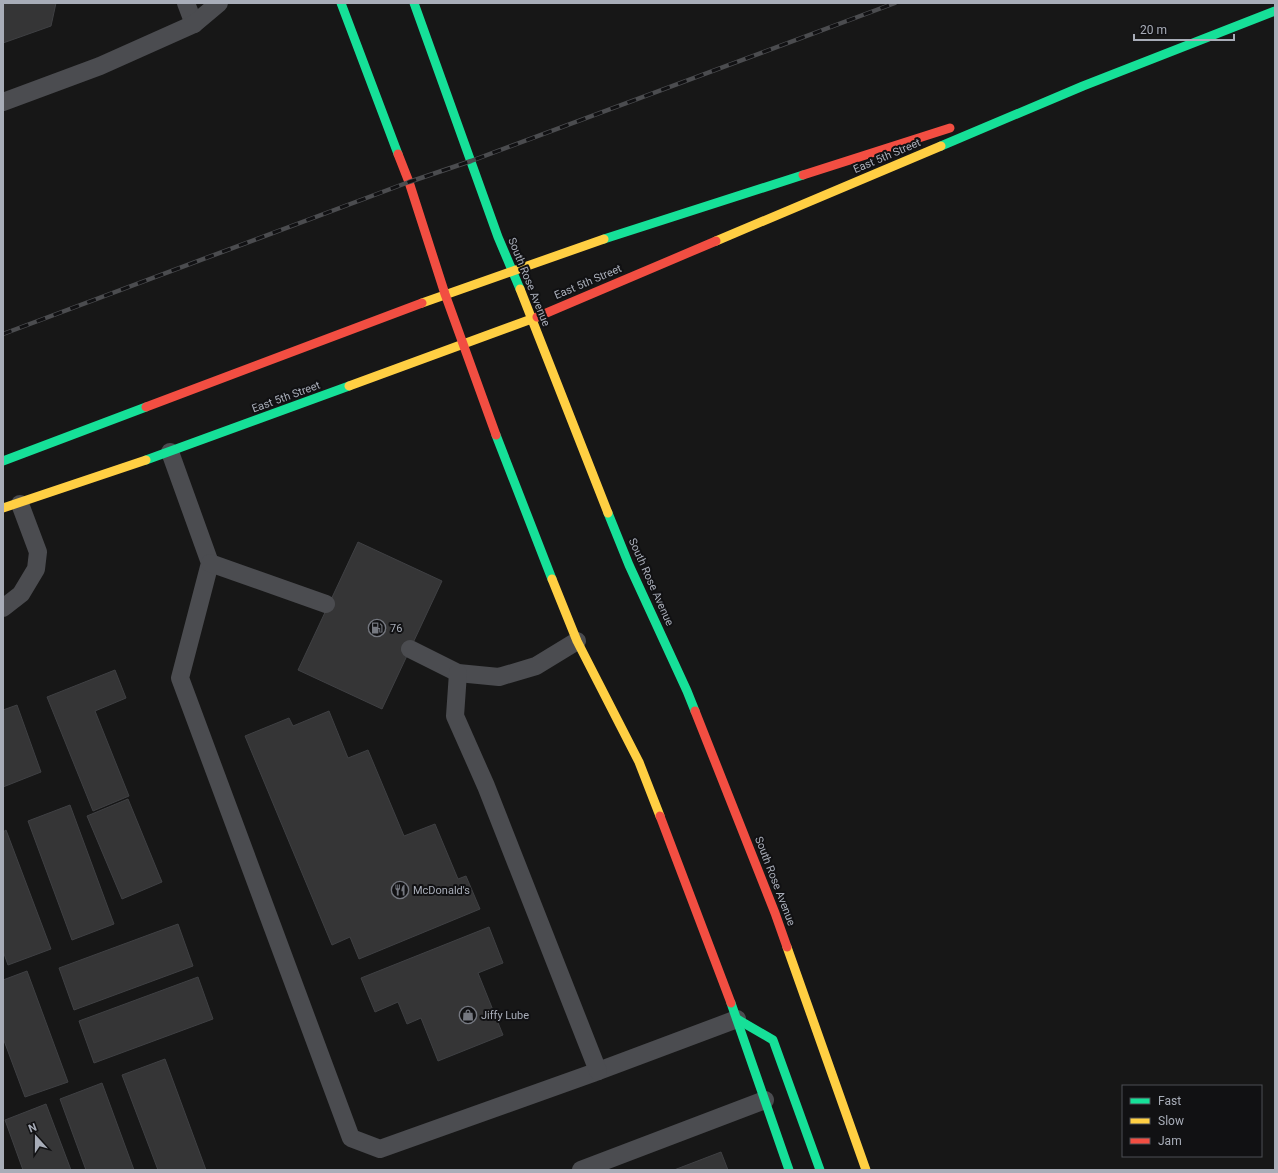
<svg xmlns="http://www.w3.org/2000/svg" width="1278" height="1173" viewBox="0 0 1278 1173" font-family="Roboto,sans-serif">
<rect width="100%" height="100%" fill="#171717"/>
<!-- building -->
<g fill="#353536" stroke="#3f4043">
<polygon points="3,3 56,3 51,26 3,43"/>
<polygon points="358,542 442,581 382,709 298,670"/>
<polygon points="115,670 126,698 95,711 129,796 93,811 47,697"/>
<polygon points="17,705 41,772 3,787 3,710"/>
<polygon points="329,711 348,758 368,750 404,836 435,824 458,879 466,876 480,909 359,959 350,937 332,945 245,736 289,718 293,726"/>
<polygon points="128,799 162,882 122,899 87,816"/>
<polygon points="70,805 114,924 72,940 28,821"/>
<polygon points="6,830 51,949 8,965 3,951 3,832"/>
<polygon points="178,924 193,966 74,1010 59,968"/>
<polygon points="489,927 503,963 478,973 503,1035 438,1061 421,1018 407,1024 398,1002 375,1012 361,978"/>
<polygon points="27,971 68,1082 25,1097 3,1038 3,980"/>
<polygon points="198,977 213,1019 94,1063 79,1021"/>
<polygon points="165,1059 206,1170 158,1170 122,1075"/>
<polygon points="102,1083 134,1170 86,1170 60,1099"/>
<polygon points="46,1104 71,1170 23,1170 5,1120"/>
<polygon points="721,1152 728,1170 674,1170"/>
</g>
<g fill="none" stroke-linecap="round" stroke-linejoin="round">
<!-- lane -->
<g stroke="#4b4c50" stroke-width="18">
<polyline points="186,3 194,24"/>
<polyline points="3,102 100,66 194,24 219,3"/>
<polyline points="170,452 210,563 180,678 351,1138 380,1149 593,1073 737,1019"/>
<polyline points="210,563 326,604"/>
<polyline points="3,608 21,594 36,569 38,552 20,504"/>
<polyline points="410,649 458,673 499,677 536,666 577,641"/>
<polyline points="458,673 455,716 486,786 598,1071"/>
<polyline points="581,1170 765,1100"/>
</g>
<!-- fast -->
<g stroke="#16e098" stroke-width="9">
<polyline points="341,3 398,154"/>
<polyline points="414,3 498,237 520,289"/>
<polyline points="941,146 1083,86 1275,11"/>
<polyline points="604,239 803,175"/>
<polyline points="496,435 552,579"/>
<polyline points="146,460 349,386"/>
<polyline points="3,461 146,407"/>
<polyline points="608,513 629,565 687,691 695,711"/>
<polyline points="731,1003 789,1170"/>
<polyline points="737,1019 773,1040 820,1170"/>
</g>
<!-- slow -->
<g stroke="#ffcf43" stroke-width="9">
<polyline points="716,241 941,146"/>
<polyline points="520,289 608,513"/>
<polyline points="422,303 604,239"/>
<polyline points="349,386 537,317"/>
<polyline points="3,508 146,460"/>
<polyline points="552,579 577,641 639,762 660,816"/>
<polyline points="787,947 866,1170"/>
</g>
<!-- jam -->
<g stroke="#f24e42" stroke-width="9">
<polyline points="398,154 409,182 445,294 496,435"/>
<polyline points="803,175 950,128"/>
<polyline points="537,317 716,241"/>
<polyline points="146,407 422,303"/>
<polyline points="695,711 775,913 787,947"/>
<polyline points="660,816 731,1003"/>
</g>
<defs>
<polyline id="rail" points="3,334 409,182 471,161 895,3"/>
</defs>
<!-- rail casing -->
<use href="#rail" stroke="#4b4c4f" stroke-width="4.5"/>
<!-- rail -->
<use href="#rail" stroke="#111113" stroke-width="3" stroke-dasharray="9" stroke-linecap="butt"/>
</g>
<!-- icons -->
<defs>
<symbol id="fuel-ring" viewBox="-11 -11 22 22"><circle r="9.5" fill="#111113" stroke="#757880" stroke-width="1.5"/><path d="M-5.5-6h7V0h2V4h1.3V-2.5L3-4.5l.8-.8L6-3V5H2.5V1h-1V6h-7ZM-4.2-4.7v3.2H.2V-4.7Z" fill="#757880"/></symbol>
<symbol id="restaurant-ring" viewBox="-11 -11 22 22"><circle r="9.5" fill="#111113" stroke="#757880" stroke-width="1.5"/><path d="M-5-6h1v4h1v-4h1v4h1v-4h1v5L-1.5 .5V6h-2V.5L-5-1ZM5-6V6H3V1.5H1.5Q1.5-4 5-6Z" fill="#757880"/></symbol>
<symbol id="shop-ring" viewBox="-11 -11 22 22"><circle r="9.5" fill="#111113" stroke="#757880" stroke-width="1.5"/><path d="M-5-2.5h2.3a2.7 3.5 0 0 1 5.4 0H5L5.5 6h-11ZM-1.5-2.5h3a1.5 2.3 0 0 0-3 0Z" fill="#757880"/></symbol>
</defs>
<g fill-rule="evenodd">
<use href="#fuel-ring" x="367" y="618" width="20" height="20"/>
<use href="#restaurant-ring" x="390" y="880" width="20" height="20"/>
<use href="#shop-ring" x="458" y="1005" width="20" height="20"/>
</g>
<g text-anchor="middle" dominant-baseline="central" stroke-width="4" stroke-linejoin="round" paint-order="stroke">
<!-- street labels -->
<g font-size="11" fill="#a8adb8" stroke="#111113">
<text transform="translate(887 156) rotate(-23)">East 5th Street</text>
<text transform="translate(529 282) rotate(68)">South Rose Avenue</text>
<text transform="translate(588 282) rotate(-23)">East 5th Street</text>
<text transform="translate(286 397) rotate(-20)">East 5th Street</text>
<text transform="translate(651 582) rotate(66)">South Rose Avenue</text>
<text transform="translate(775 881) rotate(69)">South Rose Avenue</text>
</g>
<!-- poi labels -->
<g font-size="11" fill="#a8adb8" stroke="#111113" text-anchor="start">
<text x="390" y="628">76</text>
<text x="413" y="890">McDonald's</text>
<text x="481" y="1015">Jiffy Lube</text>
</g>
</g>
<!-- border -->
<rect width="1278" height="1173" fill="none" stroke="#a8adb8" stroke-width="8"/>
<!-- legend -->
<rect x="1122" y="1085" width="140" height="72" fill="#111113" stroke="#4d4f55"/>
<rect x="1130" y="1098" width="20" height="6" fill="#16e098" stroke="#4d4f55"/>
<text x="1158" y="1105" font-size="12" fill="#a8adb8">Fast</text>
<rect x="1130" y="1118" width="20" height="6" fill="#ffcf43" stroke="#4d4f55"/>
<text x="1158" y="1125" font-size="12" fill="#a8adb8">Slow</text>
<rect x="1130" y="1138" width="20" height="6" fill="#f24e42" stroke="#4d4f55"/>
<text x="1158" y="1145" font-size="12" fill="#a8adb8">Jam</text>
<!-- north arrow -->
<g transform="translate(36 1137) rotate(339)" stroke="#111113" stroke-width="3" paint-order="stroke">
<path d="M0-3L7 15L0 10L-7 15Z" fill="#a8adb8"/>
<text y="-6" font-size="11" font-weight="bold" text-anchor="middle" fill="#a8adb8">N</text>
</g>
<!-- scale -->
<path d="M1134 34v6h100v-6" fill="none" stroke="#a8adb8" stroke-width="2"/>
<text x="1140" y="34" font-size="12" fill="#a8adb8" stroke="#111113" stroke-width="3" paint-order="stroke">20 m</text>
</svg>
